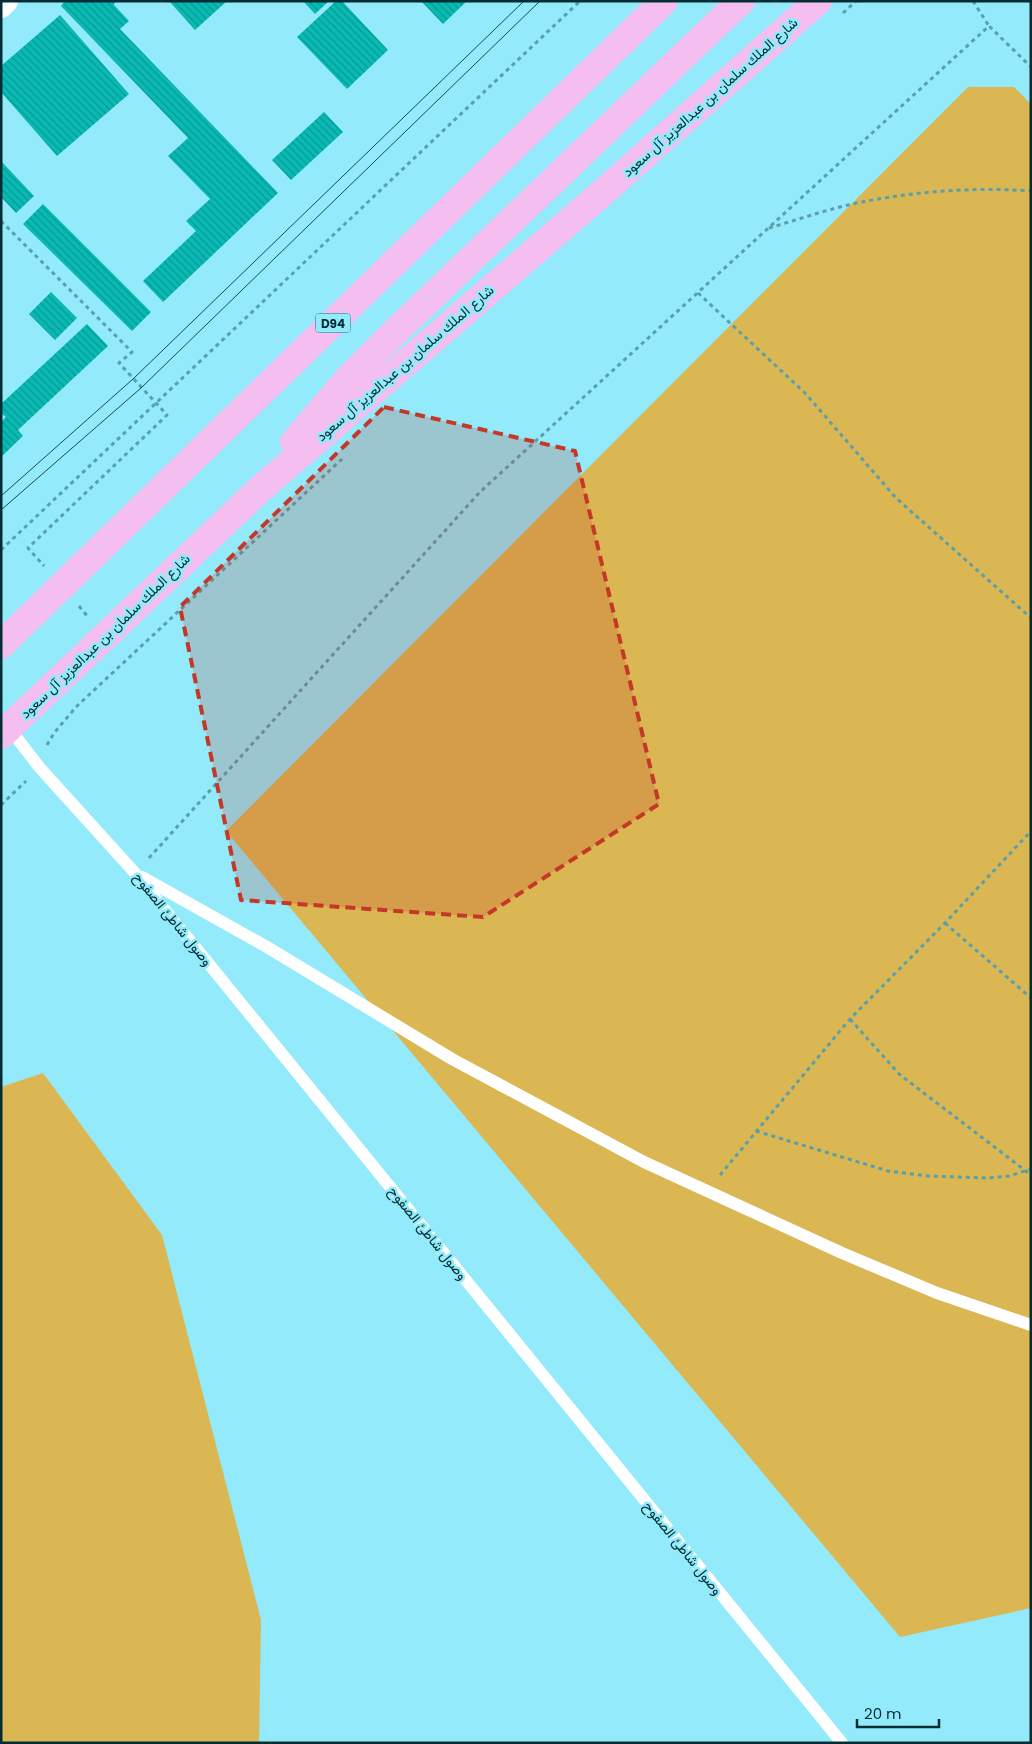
<svg xmlns="http://www.w3.org/2000/svg" width="1032" height="1744" viewBox="0 0 1032 1744" font-family="Poppins,Vazirmatn,sans-serif">
<defs>
<pattern id="building-back-hatch" width="6" height="6" patternUnits="userSpaceOnUse" patternTransform="scale(1.25)"><rect width="6" height="6" fill="#09bab4"/><path d="M-1 5l2 2M0 0l6 6M5-1l2 2" fill="none" stroke="#079893"/></pattern>
</defs>
<rect width="100%" height="100%" fill="#92eafa"/>
<!-- grass -->
<g fill="#dab753">
<polygon points="968,87 1014,87 1031,104 1031,1608 900,1637 226,831"/>
<polygon points="43,1073 162,1235 261,1620 259,1743 1,1743 1,1087"/>
</g>
<!-- building -->
<g fill="url(#building-back-hatch)">
<polygon points="65,1 115,1 114,5 129,21 120,29 278,193 163,302 143,281 196,231 186,221 210,199 168,156 188,138 61,6"/>
<polygon points="169,1 227,1 195,30"/>
<polygon points="303,1 329,1 315,14"/>
<polygon points="336,1 342,1 388,50 347,89 297,37"/>
<polygon points="421,1 467,1 443,24"/>
<polygon points="60,15 129,94 57,156 1,92 1,66"/>
<polygon points="324,112 343,132 291,180 272,160"/>
<polygon points="1,161 34,196 16,213 1,197"/>
<polygon points="43,204 151,312 132,331 23,224"/>
<polygon points="51,292 77,318 55,340 29,314"/>
<polygon points="87,324 108,346 18,430 23,436 1,457 1,422 6,417 1,413 1,404"/>
</g>
<g fill="none" stroke-linecap="round" stroke-linejoin="round">
<!-- path -->
<g stroke="#5a9fab" stroke-width="3" stroke-dasharray="4 4" stroke-linecap="butt">
<polyline points="973,1 989,26"/>
<polyline points="843,13 856,1"/>
<polyline points="1,221 132,352 119,363 167,415 28,548 44,566"/>
<path d="M769,228C800,219 831,208 862,202C918,191 974,187 1031,191"/>
<polyline points="698,293 805,393 896,498 1031,618"/>
<polyline points="1,550 580,1"/>
<polyline points="79,606 88,617"/>
<polyline points="47,745 54,733 77,706 342,459"/>
<polyline points="1,805 26,781"/>
<polyline points="149,858 480,492 989,26 1031,67"/>
<polyline points="945,923 1031,998"/>
<polyline points="850,1019 899,1074 1031,1175"/>
<polyline points="756,1131 888,1171 928,1176 987,1178 1009,1176 1031,1169"/>
<polyline points="720,1175 850,1019 945,923 1031,831"/>
</g>
<!-- lane -->
<g stroke="#fff" stroke-width="12">
<polyline points="9,728 40,768 135,873 842,1743"/>
<polyline points="142,877 267,947 452,1059 644,1162 842,1253 937,1293 1031,1325"/>
</g>
<!-- street -->
<polyline stroke="#fff" stroke-width="24" points="1,6 6,1"/>
<!-- primary -->
<g stroke="#f5bef1" stroke-width="28">
<polyline points="294,442 347,380 397,330 741,1"/>
<polyline points="1,645 664,1"/>
<polyline points="1,735 259,490 601,194 818,1"/>
</g>
<!-- tram -->
<g stroke="#1a4b52" stroke-width="1">
<polyline points="1,496 133,379 524,1"/>
<polyline points="1,510 141,388 540,1"/>
</g>
</g>
<!-- marked area -->
<path fill="#c53828" fill-opacity="0.2" stroke="#c53828" stroke-width="4" stroke-dasharray="10 6" stroke-linejoin="round" d="M384,407L575,451L659,804L483,917L241,900L180,607Z"/>
<g text-anchor="middle" dominant-baseline="central" stroke-width="5" stroke-linejoin="round" paint-order="stroke">
<!-- shield labels -->
<rect fill="#92eafa" stroke="#2f666f" stroke-width="1" x="315.5" y="313.5" width="35" height="19" rx="4"/>
<g font-size="12" font-weight="bold" fill="#042d33">
<text x="333" y="323">D94</text>
</g>
<!-- street labels -->
<g font-size="14" fill="#042d33" stroke="#92eafa">
<text transform="translate(710 97) rotate(-42)">شارع الملك سلمان بن عبدالعزيز آل سعود</text>
<text transform="translate(405 363) rotate(-41)">شارع الملك سلمان بن عبدالعزيز آل سعود</text>
<text transform="translate(105 636) rotate(-44)">شارع الملك سلمان بن عبدالعزيز آل سعود</text>
<text transform="translate(173 919) rotate(51)">وصول شاطئ الصفوح</text>
<text transform="translate(428 1233) rotate(51)">وصول شاطئ الصفوح</text>
<text transform="translate(683 1548) rotate(51)">وصول شاطئ الصفوح</text>
</g>
</g>
<!-- border -->
<rect width="1032" height="1744" fill="none" stroke="#042d33" stroke-width="5"/>
<!-- scale -->
<path d="M857 1719v8h82v-8" fill="none" stroke="#042d33" stroke-width="2.5"/>
<text x="864" y="1719" font-size="15" fill="#042d33" stroke="#92eafa" stroke-width="4" paint-order="stroke">20 m</text>
</svg>
